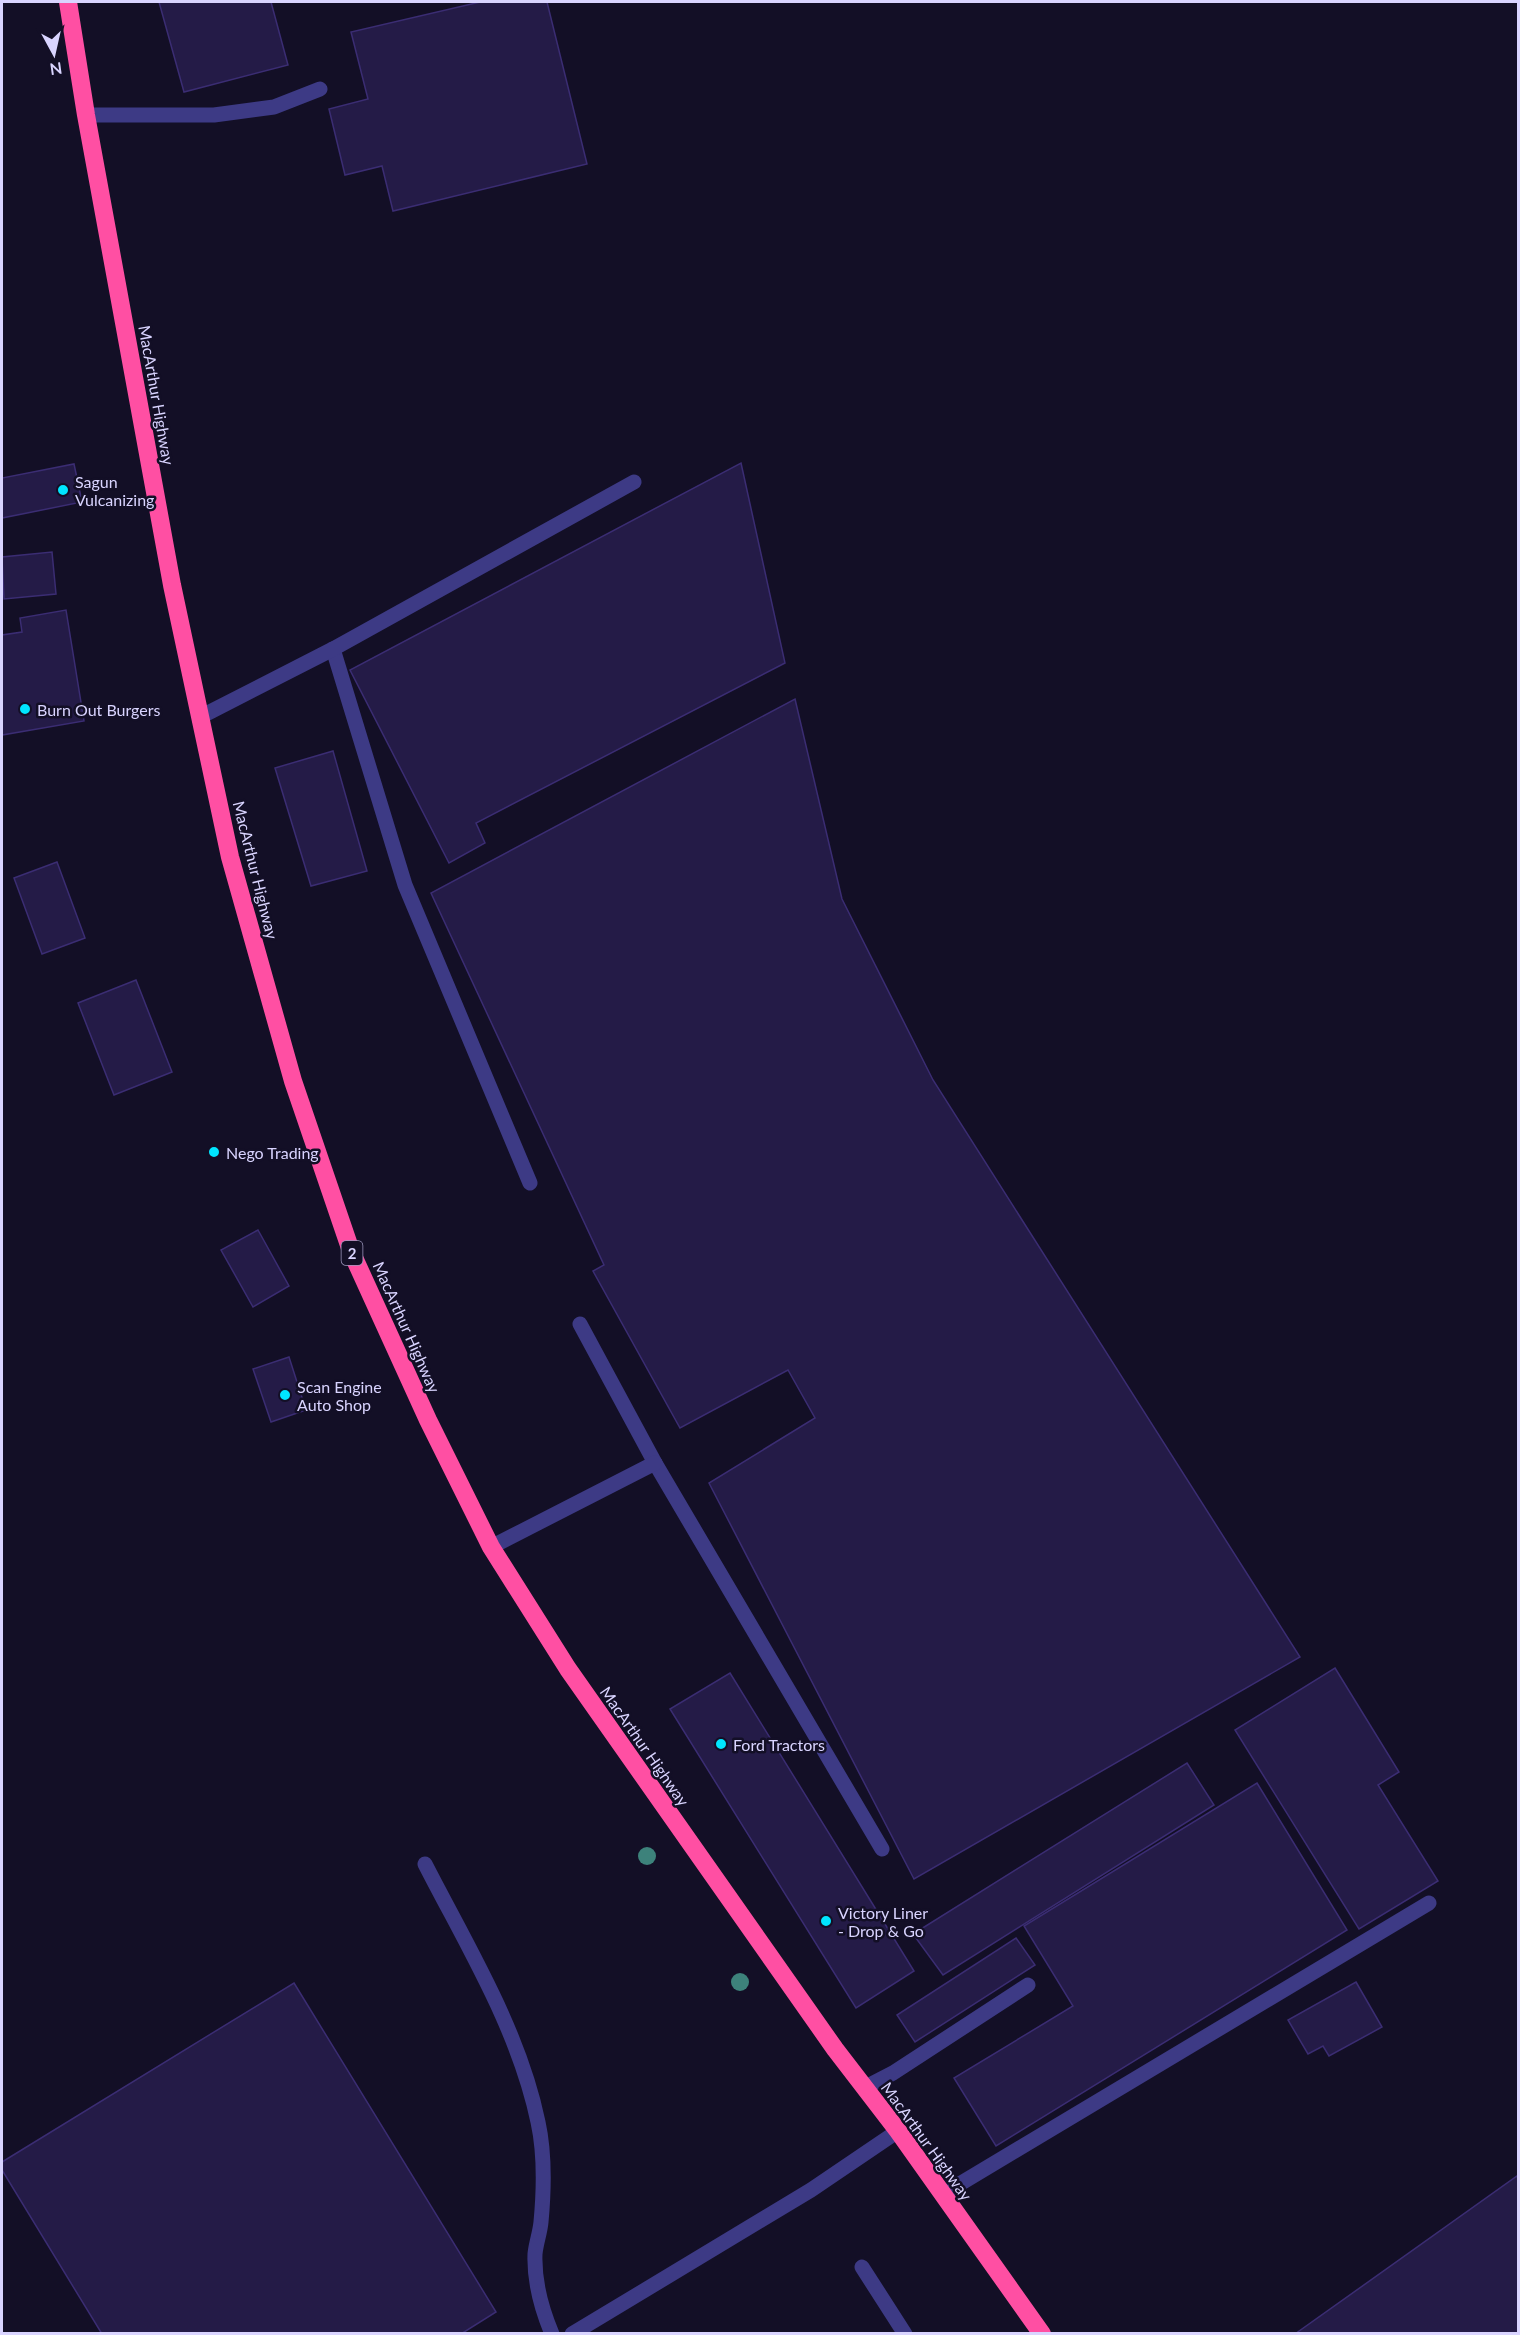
<svg xmlns="http://www.w3.org/2000/svg" width="1520" height="2335" viewBox="0 0 1520 2335" font-family="Lato,sans-serif">
<rect width="100%" height="100%" fill="#130f26"/>
<!-- building -->
<g fill="#241b47" stroke="#3b2d73" stroke-width="1.5">
<polygon points="159,2 271,2 288,65 184,92"/>
<polygon points="480,2 547,2 587,164 393,211 382,166 345,175 329,109 368,99 351,32"/>
<polygon points="741,463 785,663 476,823 485,843 449,863 350,670"/>
<polygon points="74,464 82,502 2,518 2,478"/>
<polygon points="52,552 56,594 4,599 2,557"/>
<polygon points="66,610 84,721 2,735 2,635 22,632 20,618"/>
<polygon points="795,699 842,899 933,1080 1300,1657 914,1879 709,1483 815,1418 788,1370 680,1428 593,1271 604,1265 431,893"/>
<polygon points="333,751 367,871 311,886 275,768"/>
<polygon points="57,862 85,938 42,954 14,878"/>
<polygon points="136,980 172,1072 114,1095 78,1003"/>
<polygon points="258,1230 289,1286 253,1307 221,1250"/>
<polygon points="289,1357 306,1410 271,1422 253,1369"/>
<polygon points="1335,1668 1399,1772 1378,1785 1438,1881 1359,1929 1235,1730"/>
<polygon points="730,1673 914,1971 856,2008 670,1709"/>
<polygon points="1187,1763 1214,1805 943,1975 913,1934"/>
<polygon points="1257,1783 1347,1930 996,2146 954,2078 1073,2006 1024,1926"/>
<polygon points="1016,1938 1035,1965 915,2042 897,2015"/>
<polygon points="1356,1982 1382,2027 1329,2056 1323,2046 1308,2054 1288,2020"/>
<polygon points="294,1983 496,2312 461,2334 102,2334 2,2170 2,2162"/>
<polygon points="1517,2176 1518,2179 1518,2334 1295,2334"/>
</g>
<g fill="none" stroke-linecap="round" stroke-linejoin="round">
<!-- lane -->
<g stroke="#3d3a85" stroke-width="15">
<polyline points="86,115 214,115 274,107 320,89"/>
<polyline points="333,649 405,885 530,1183"/>
<polyline points="202,716 333,649 634,482"/>
<polyline points="580,1324 655,1463 882,1849"/>
<polyline points="491,1547 655,1463"/>
<path d="M425,1864C467,1946 519,2030 538,2122C545,2154 544,2190 541,2222C540,2233 536,2243 535,2254C534,2280 542,2310 552,2334"/>
<polyline points="864,2088 893,2073 1028,1985"/>
<polyline points="943,2194 1429,1903"/>
<polyline points="862,2267 905,2334"/>
<polyline points="572,2334 811,2190 898,2131"/>
</g>
<!-- highway -->
<polyline stroke="#ff4fa3" stroke-width="18" points="68,2 86,115 172,585 230,857 293,1081 351,1251 428,1420 491,1547 568,1669 835,2049 898,2131 1042,2334"/>
</g>
<!-- trees -->
<g fill="#3d827b">
<circle cx="647" cy="1856" r="9"/>
<circle cx="740" cy="1982" r="9"/>
</g>
<!-- markers -->
<g fill="#00e5ff" stroke="#130f26" stroke-width="2">
<circle cx="63" cy="490" r="6"/>
<circle cx="25" cy="709" r="6"/>
<circle cx="214" cy="1152" r="6"/>
<circle cx="285" cy="1395" r="6"/>
<circle cx="721" cy="1744" r="6"/>
<circle cx="826" cy="1921" r="6"/>
</g>
<g text-anchor="middle" dominant-baseline="central" stroke-width="5" stroke-linejoin="round" paint-order="stroke">
<!-- shield labels -->
<rect fill="#130f26" stroke="#9e99be" stroke-width="1.5" x="341.5" y="1241" width="21" height="24" rx="4.5"/>
<g font-size="15" font-weight="bold" fill="#d9d4ff">
<text x="352" y="1253">2</text>
</g>
<!-- street labels -->
<g font-size="16" fill="#d9d4ff" stroke="#130f26">
<text transform="translate(157 395) rotate(80)">MacArthur Highway</text>
<text transform="translate(256 870) rotate(76)">MacArthur Highway</text>
<text transform="translate(407 1327) rotate(66)">MacArthur Highway</text>
<text transform="translate(645 1746) rotate(55)">MacArthur Highway</text>
<text transform="translate(927 2141) rotate(54)">MacArthur Highway</text>
</g>
<!-- poi labels -->
<g font-size="16" fill="#d9d4ff" stroke="#130f26" text-anchor="start">
<text x="75" y="481">Sagun<tspan x="75" dy="18">Vulcanizing</tspan></text>
<text x="37" y="709">Burn Out Burgers</text>
<text x="226" y="1152">Nego Trading</text>
<text x="297" y="1386">Scan Engine<tspan x="297" dy="18">Auto Shop</tspan></text>
<text x="733" y="1744">Ford Tractors</text>
<text x="838" y="1912">Victory Liner<tspan x="838" dy="18">- Drop &amp; Go</tspan></text>
</g>
</g>
<!-- border -->
<rect width="1520" height="2335" fill="none" stroke="#d9d4ff" stroke-width="6"/>
<!-- north arrow -->
<g transform="translate(54 54) rotate(172)" stroke="#130f26" stroke-width="4.5" paint-order="stroke">
<path d="M0-4.5L10 22L0 15L-10 22Z" fill="#d9d4ff"/>
<text y="-9" font-size="16" font-weight="bold" text-anchor="middle" fill="#d9d4ff">N</text>
</g>
</svg>
